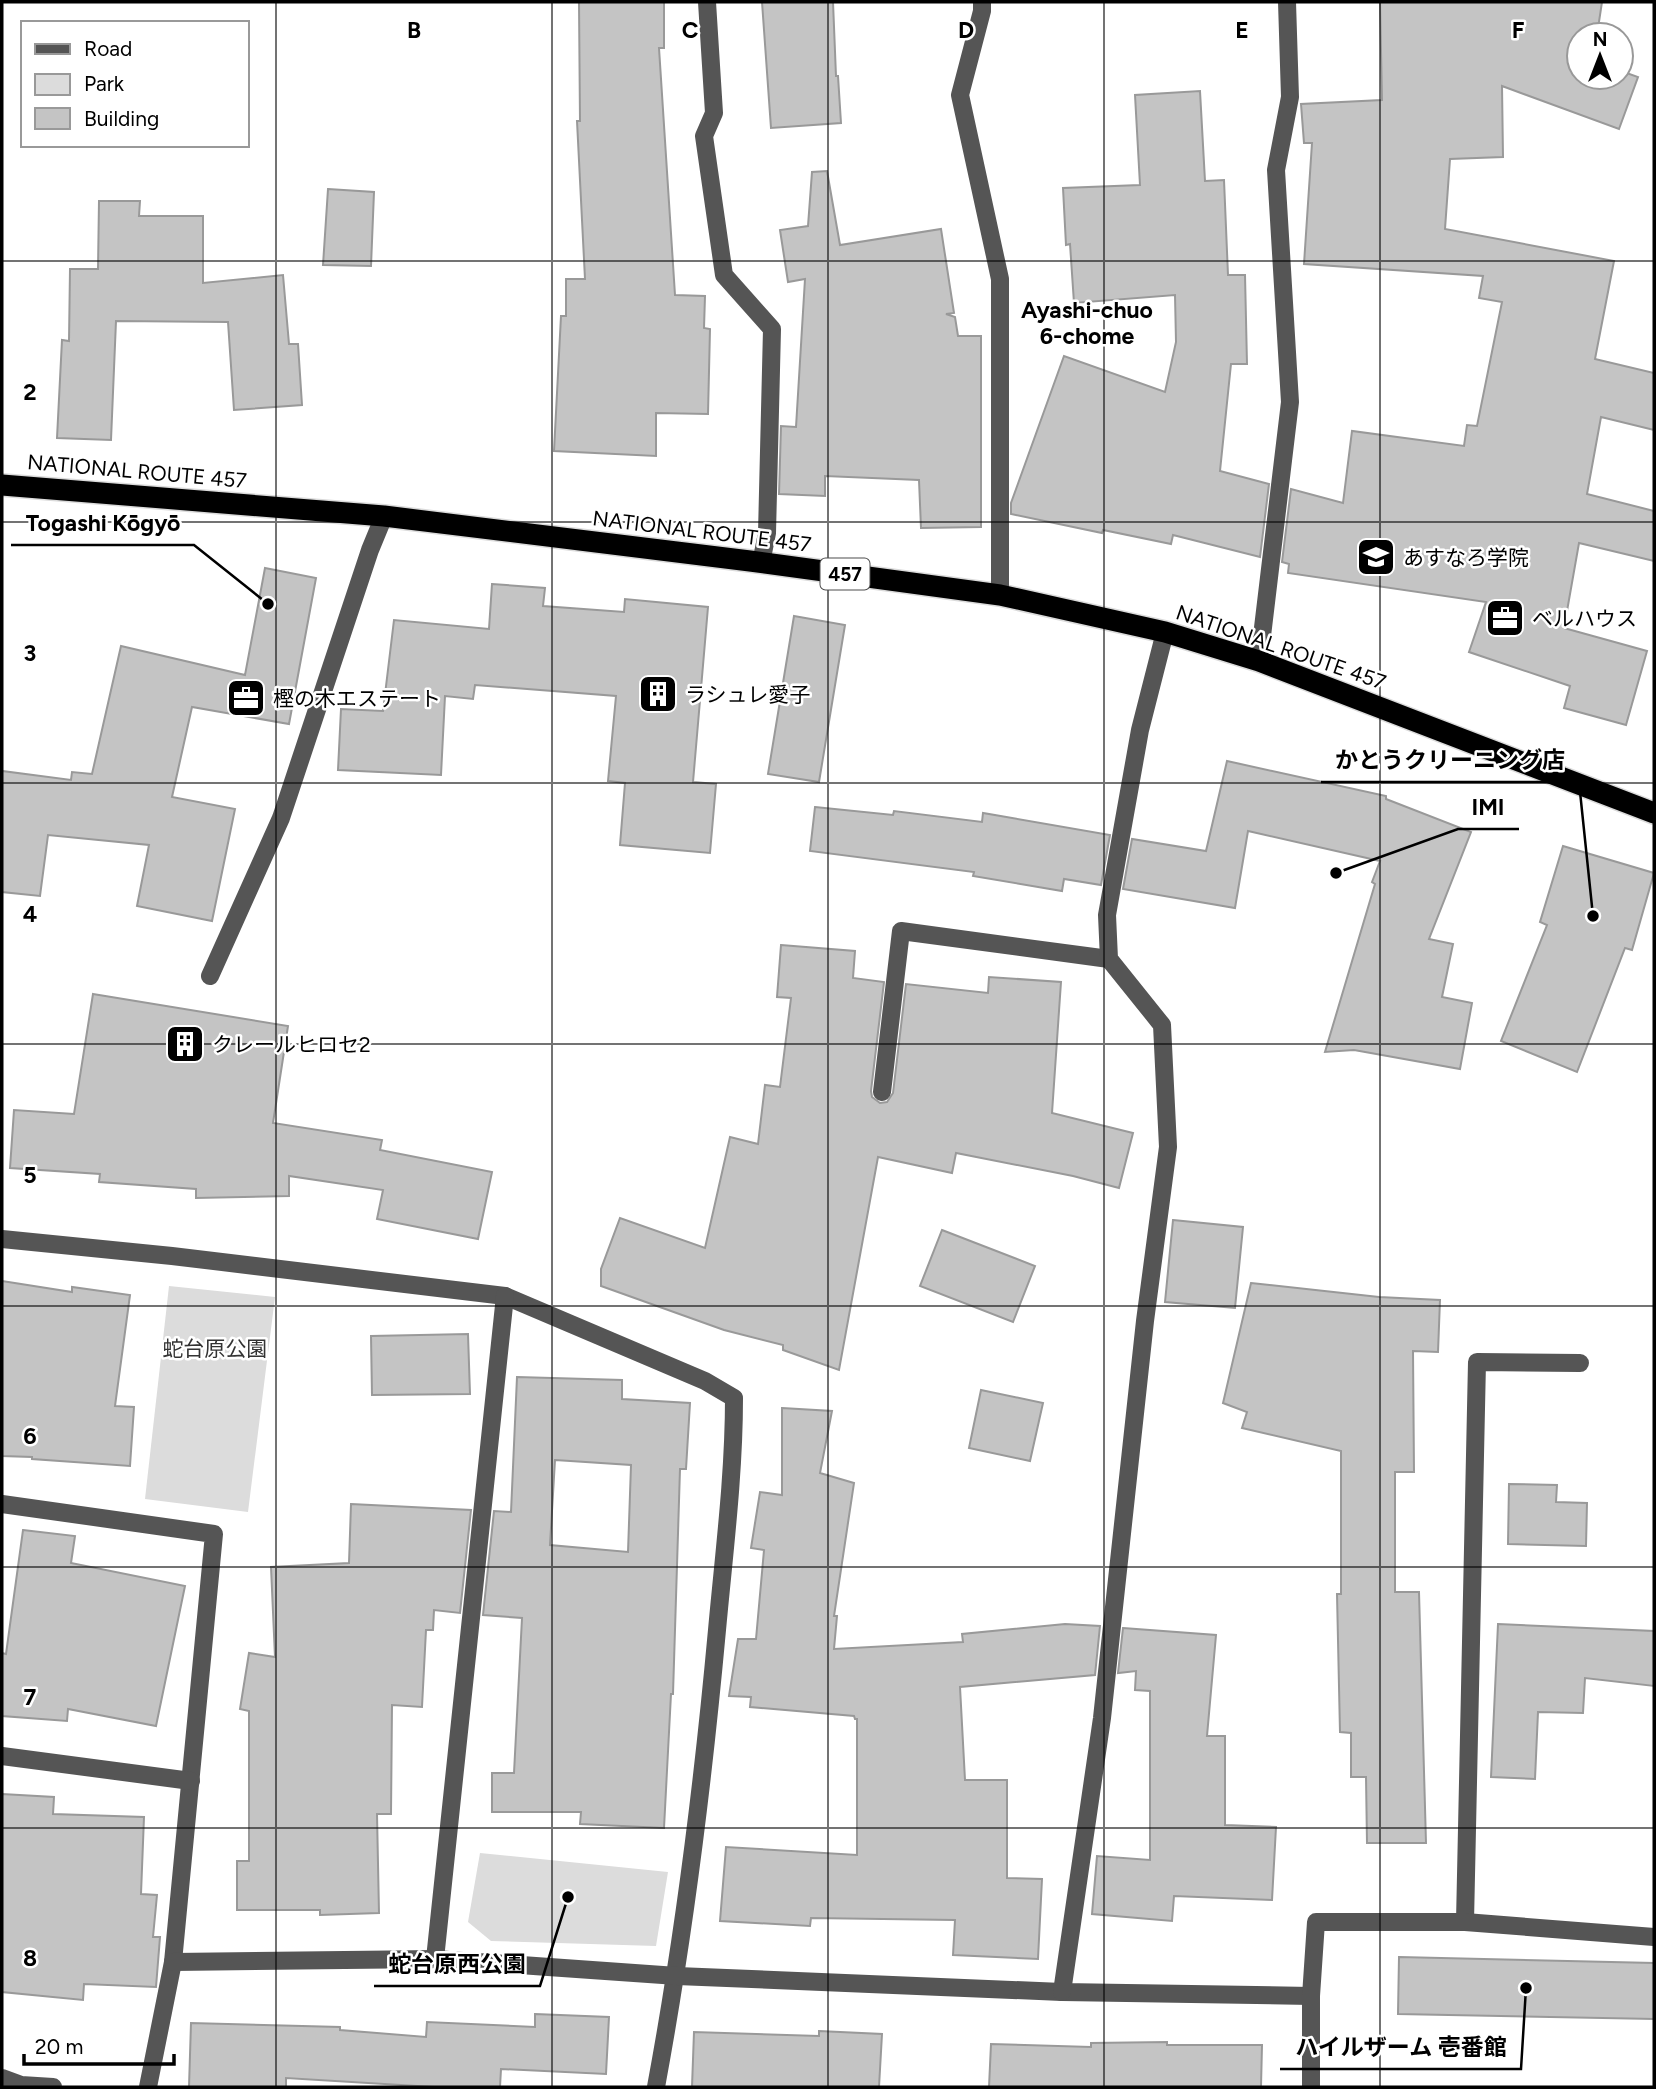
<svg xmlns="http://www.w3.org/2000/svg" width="1656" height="2089" viewBox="0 0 1656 2089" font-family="Figtree,'Noto Sans JP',sans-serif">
<rect width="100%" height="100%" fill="#fff"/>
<!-- green -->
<g fill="#dcdcdc">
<polygon points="169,1286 275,1297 248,1512 145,1499"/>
<polygon points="480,1853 668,1872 656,1946 491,1941 468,1922"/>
</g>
<!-- building -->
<g fill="#c4c4c4" stroke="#999" stroke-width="2" fill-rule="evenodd">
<polygon points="579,2 664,2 664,48 659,48 675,295 705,296 704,328 710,329 708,414 656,413 656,456 554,451 561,316 566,316 566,279 585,279 577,121 580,121"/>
<polygon points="762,2 833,2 836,76 838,76 841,123 771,128"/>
<polygon points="1380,2 1602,2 1597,35 1579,35 1579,77 1621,77 1621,71 1638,77 1619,129 1502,86 1503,157 1450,159 1445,229 1614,261 1595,359 1654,373 1654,430 1601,417 1587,494 1654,511 1654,561 1579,543 1564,628 1647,651 1626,725 1564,708 1570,686 1469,652 1486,602 1288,573 1289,564 1282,562 1291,489 1343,503 1352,431 1464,446 1467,425 1477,426 1502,302 1479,298 1483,276 1304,264 1312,143 1304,143 1301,104 1382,100"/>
<polygon points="1200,91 1205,181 1224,180 1228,275 1245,275 1247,364 1231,364 1220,471 1269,484 1260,557 1173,535 1171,544 1103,530 1102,533 1011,514 1011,503 1064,356 1165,392 1176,342 1175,295 1074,303 1070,244 1066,245 1063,188 1140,185 1135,95"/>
<polygon points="827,171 840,245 941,229 954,313 946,314 955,317 958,336 981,336 981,527 921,528 919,480 825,476 825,496 779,494 781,426 796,427 805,279 788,282 780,230 808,226 812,172"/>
<polygon points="328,189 374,192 371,266 323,265"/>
<polygon points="99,201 140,201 139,216 203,216 203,283 283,275 289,344 298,344 302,405 234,410 228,322 116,321 111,440 57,438 62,340 69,341 70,269 98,269"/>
<polygon points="265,568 316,578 289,724 192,707 172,797 235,809 212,921 137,906 149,845 48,835 40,896 2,892 2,771 71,780 72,772 92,774 121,646 245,675"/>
<polygon points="492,584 545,588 543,606 624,612 625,599 708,607 693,782 716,784 710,853 620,845 625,783 608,781 616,696 475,685 473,699 445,696 441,775 338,770 341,709 383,711 394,620 489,629"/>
<polygon points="794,616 845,625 819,782 768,774"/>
<polygon points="1227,761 1386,796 1386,799 1471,832 1429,939 1453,944 1442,997 1472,1003 1460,1069 1354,1050 1325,1052 1375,884 1372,882 1380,861 1248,831 1235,908 1123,889 1132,839 1206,851"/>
<polygon points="815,807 893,815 894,811 982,822 983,813 1110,835 1101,885 1064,879 1062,891 973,876 974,872 810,851"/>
<polygon points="1563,846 1654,873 1632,950 1625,948 1577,1072 1501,1041 1547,925 1540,922"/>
<polygon points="781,945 855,951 853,978 884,982 871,1091 872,1097 880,1103 887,1102 893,1093 906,984 988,993 989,977 1061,982 1052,1113 1133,1133 1119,1188 1073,1176 956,1153 952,1173 878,1157 839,1370 783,1350 783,1345 724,1330 601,1286 601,1269 620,1218 705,1248 730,1137 758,1144 765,1085 780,1087 791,998 777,997"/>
<polygon points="93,994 288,1026 273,1123 382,1140 380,1150 492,1172 478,1239 377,1219 383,1190 289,1176 289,1196 196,1198 196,1189 99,1182 100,1174 10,1168 14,1110 74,1114"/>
<polygon points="1173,1220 1243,1227 1235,1308 1165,1302"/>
<polygon points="942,1230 1035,1266 1013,1322 920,1286"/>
<polygon points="2,1281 72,1292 72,1287 130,1295 115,1406 134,1407 130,1466 32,1459 32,1457 2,1456"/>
<polygon points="1251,1283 1379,1297 1440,1300 1438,1352 1413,1351 1414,1472 1395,1472 1395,1592 1419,1592 1426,1843 1367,1843 1366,1777 1351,1777 1351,1733 1340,1732 1337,1594 1341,1594 1341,1451 1242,1428 1247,1412 1223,1403"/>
<polygon points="468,1334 470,1394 372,1395 371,1336"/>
<path d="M517,1377L622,1380V1399L690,1403L686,1469H680L673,1694H671L664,1828L580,1824L581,1812H492V1773H514L522,1618L483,1615L494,1511L511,1512ZM555,1460L631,1465L628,1552L550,1545Z"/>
<polygon points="981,1390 1043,1403 1030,1461 969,1448"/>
<polygon points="782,1408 832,1411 820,1473 854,1483 834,1616 837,1616 834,1649 963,1642 962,1634 1065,1624 1100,1626 1095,1675 960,1687 965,1780 1007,1780 1007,1878 1042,1879 1038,1959 953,1955 955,1920 811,1918 810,1926 720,1921 726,1847 857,1855 857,1719 855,1719 854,1716 750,1707 751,1697 729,1696 738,1639 756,1639 764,1550 751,1548 760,1492 782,1495"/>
<polygon points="1509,1484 1557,1485 1556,1502 1587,1503 1586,1546 1508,1544"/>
<polygon points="351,1504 471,1510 460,1613 434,1610 433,1630 426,1630 422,1707 392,1705 391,1814 377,1814 379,1913 320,1915 320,1910 237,1910 237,1861 249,1861 249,1711 240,1709 249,1653 275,1657 271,1567 349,1563"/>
<polygon points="23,1530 75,1536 71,1563 185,1586 156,1726 68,1709 67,1721 2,1716 2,1653 6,1654"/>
<polygon points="1498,1624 1654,1631 1654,1686 1585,1678 1583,1713 1538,1712 1535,1779 1491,1777"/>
<polygon points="1123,1628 1216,1635 1207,1736 1225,1736 1225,1825 1276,1827 1272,1900 1174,1896 1172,1921 1092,1914 1097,1856 1150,1860 1150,1691 1135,1690 1136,1671 1118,1673"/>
<polygon points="2,1794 54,1797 53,1814 144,1817 141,1894 157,1895 153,1937 160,1937 156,1987 84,1984 83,2000 2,1992"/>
<polygon points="1399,1957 1654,1963 1654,2019 1398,2014"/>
<polygon points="535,2014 609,2017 606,2074 501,2069 500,2087 434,2087 286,2078 286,2087 189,2087 191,2023 340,2027 340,2030 426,2037 427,2022 535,2027"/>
<polygon points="819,2031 882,2034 879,2087 692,2087 694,2032 819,2036"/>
<polygon points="1167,2042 1167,2045 1262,2045 1261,2087 989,2087 991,2044 1091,2047 1091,2043"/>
</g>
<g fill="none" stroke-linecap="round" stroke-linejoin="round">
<defs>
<polyline id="highway" points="2,485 384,516 750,561 1000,595 1165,632 1259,661 1654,813"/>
</defs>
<!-- highway casing -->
<use href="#highway" stroke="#dbdbdb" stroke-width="24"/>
<!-- minor -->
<g stroke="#555" stroke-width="18">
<polyline points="707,2 714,113 704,136 724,275 772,329 767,533 761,563"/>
<polyline points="982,2 982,11 960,95 1000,279 1000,595"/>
<polyline points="1259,661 1290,402 1276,170 1290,97 1287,2"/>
<polyline points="210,976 281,818 370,550 384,516"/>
<polyline points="882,1092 901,931 1109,959"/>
<path d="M2,1239L172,1256L505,1296L705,1381L734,1398C734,1476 724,1553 717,1630C703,1783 684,1936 656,2087"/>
<polyline points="2,1504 214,1534 173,1962 148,2087"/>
<polyline points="2,1756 191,1781"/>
<polyline points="1465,1922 1477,1362 1580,1363"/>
<polyline points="435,1959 505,1296"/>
<polyline points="173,1962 435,1959 677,1976 1062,1992 1311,1996"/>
<polyline points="1062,1992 1102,1718 1145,1321 1168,1147 1162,1025 1109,959 1107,915 1140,730 1165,632"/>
<polyline points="2,2078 21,2085 53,2087"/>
<polyline points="1311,2087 1311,1996 1316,1922 1465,1922 1654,1937"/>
</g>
<!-- highway -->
<use href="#highway" stroke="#000" stroke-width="21"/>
</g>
<!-- grid -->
<path fill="none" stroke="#000" stroke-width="2" stroke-opacity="0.55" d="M276,2V2087M552,2V2087M828,2V2087M1104,2V2087M1380,2V2087M2,261H1654M2,522H1654M2,783H1654M2,1044H1654M2,1306H1654M2,1567H1654M2,1828H1654"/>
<!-- icons -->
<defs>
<symbol id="school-square" viewBox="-11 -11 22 22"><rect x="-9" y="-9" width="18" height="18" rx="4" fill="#000" stroke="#fff"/><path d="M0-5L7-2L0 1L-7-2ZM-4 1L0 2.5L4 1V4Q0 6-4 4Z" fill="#fff"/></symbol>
<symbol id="office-square" viewBox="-11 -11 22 22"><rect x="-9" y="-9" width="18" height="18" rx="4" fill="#000" stroke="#fff"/><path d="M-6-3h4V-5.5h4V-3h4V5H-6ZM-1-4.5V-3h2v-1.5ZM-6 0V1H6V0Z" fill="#fff"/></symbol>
<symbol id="building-square" viewBox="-11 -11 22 22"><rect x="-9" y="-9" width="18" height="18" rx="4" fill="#000" stroke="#fff"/><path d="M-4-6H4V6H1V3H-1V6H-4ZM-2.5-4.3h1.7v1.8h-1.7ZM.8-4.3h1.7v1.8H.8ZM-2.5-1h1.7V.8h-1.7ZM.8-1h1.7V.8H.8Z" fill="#fff"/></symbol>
</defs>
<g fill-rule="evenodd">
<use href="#school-square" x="1354" y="535" width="44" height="44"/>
<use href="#office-square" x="1483" y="596" width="44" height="44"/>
<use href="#building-square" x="636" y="672" width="44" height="44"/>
<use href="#office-square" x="224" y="676" width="44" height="44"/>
<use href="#building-square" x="163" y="1022" width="44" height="44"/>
</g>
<g text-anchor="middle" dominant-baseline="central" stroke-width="5" stroke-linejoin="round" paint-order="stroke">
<!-- shield labels -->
<rect fill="#fff" stroke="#4c4c4c" stroke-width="2" x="820.5" y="558.5" width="49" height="31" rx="5"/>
<g font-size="19" font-weight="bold" fill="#000">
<text x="845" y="574">457</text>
</g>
<!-- street labels -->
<g font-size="21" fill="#000" stroke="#fff">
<text transform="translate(137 471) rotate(5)">NATIONAL ROUTE 457</text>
<text transform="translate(702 531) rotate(7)">NATIONAL ROUTE 457</text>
<text transform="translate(1281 647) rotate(19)">NATIONAL ROUTE 457</text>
</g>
<!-- poi labels -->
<g font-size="21" fill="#000" stroke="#fff" text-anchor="start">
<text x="1403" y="557">あすなろ学院</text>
<text x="1532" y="618">ベルハウス</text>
<text x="685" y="694">ラシュレ愛子</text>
<text x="273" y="698">樫の木エステート</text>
<text x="212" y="1044">クレールヒロセ2</text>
</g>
<!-- park labels -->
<g font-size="21" fill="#333" stroke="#fff">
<text x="215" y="1348">蛇台原公園</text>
</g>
<!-- neighbourhood labels -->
<g font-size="23" font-weight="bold" fill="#000" stroke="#fff">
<text x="1087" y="310">Ayashi-chuo<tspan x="1087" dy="26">6-chome</tspan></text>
</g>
</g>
<g font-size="23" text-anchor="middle" font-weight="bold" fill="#000" stroke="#fff" stroke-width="5" stroke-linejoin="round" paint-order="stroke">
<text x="414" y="38">B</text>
<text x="690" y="38">C</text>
<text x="966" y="38">D</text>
<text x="1242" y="38">E</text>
<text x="1518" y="38">F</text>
<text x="30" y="400">2</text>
<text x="30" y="661">3</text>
<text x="30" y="922">4</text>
<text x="30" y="1183">5</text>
<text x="30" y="1444">6</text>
<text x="30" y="1705">7</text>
<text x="30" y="1966">8</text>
</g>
<!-- callouts -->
<path fill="none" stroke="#000" stroke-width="2.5" d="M268 604L194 545H11M1593 916L1579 782H1321M1336 873L1458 829H1519M568 1897L540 1986H374M1526 1988L1521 2069H1280"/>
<g fill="#000" stroke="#fff" stroke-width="2.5">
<circle cx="268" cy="604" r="7"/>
<circle cx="1593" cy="916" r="7"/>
<circle cx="1336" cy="873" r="7"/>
<circle cx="568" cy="1897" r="7"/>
<circle cx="1526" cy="1988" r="7"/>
</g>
<g font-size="23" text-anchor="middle" font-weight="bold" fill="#000" stroke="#fff" stroke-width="5" stroke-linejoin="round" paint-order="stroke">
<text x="103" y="531">Togashi Kōgyō</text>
<text x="1450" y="768">かとうクリーニング店</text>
<text x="1488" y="815">IMI</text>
<text x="457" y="1972">蛇台原西公園</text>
<text x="1401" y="2055">ハイルザーム 壱番館</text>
</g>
<!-- border -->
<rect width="1656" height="2089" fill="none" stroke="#000000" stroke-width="7"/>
<!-- legend -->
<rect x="21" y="21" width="228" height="126" fill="#ffffff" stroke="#999999" stroke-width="2"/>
<rect x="35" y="44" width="35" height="10" fill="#555555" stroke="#999999" stroke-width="2"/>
<text x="84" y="56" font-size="21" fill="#000000">Road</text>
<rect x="35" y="74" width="35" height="21" fill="#dcdcdc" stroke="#999999" stroke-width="2"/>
<text x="84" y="91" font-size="21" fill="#000000">Park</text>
<rect x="35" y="108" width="35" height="21" fill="#c4c4c4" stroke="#999999" stroke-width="2"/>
<text x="84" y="126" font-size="21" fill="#000000">Building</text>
<!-- north arrow -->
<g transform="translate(1600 56)"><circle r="33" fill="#ffffff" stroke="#999999" stroke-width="2"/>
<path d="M0-5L12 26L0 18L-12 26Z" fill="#000000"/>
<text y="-10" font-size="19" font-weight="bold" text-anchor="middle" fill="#000000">N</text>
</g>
<!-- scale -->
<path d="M24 2054v10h150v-10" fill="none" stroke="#000000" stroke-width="3.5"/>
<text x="35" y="2054" font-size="21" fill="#000000" stroke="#ffffff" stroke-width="5" paint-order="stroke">20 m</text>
</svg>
